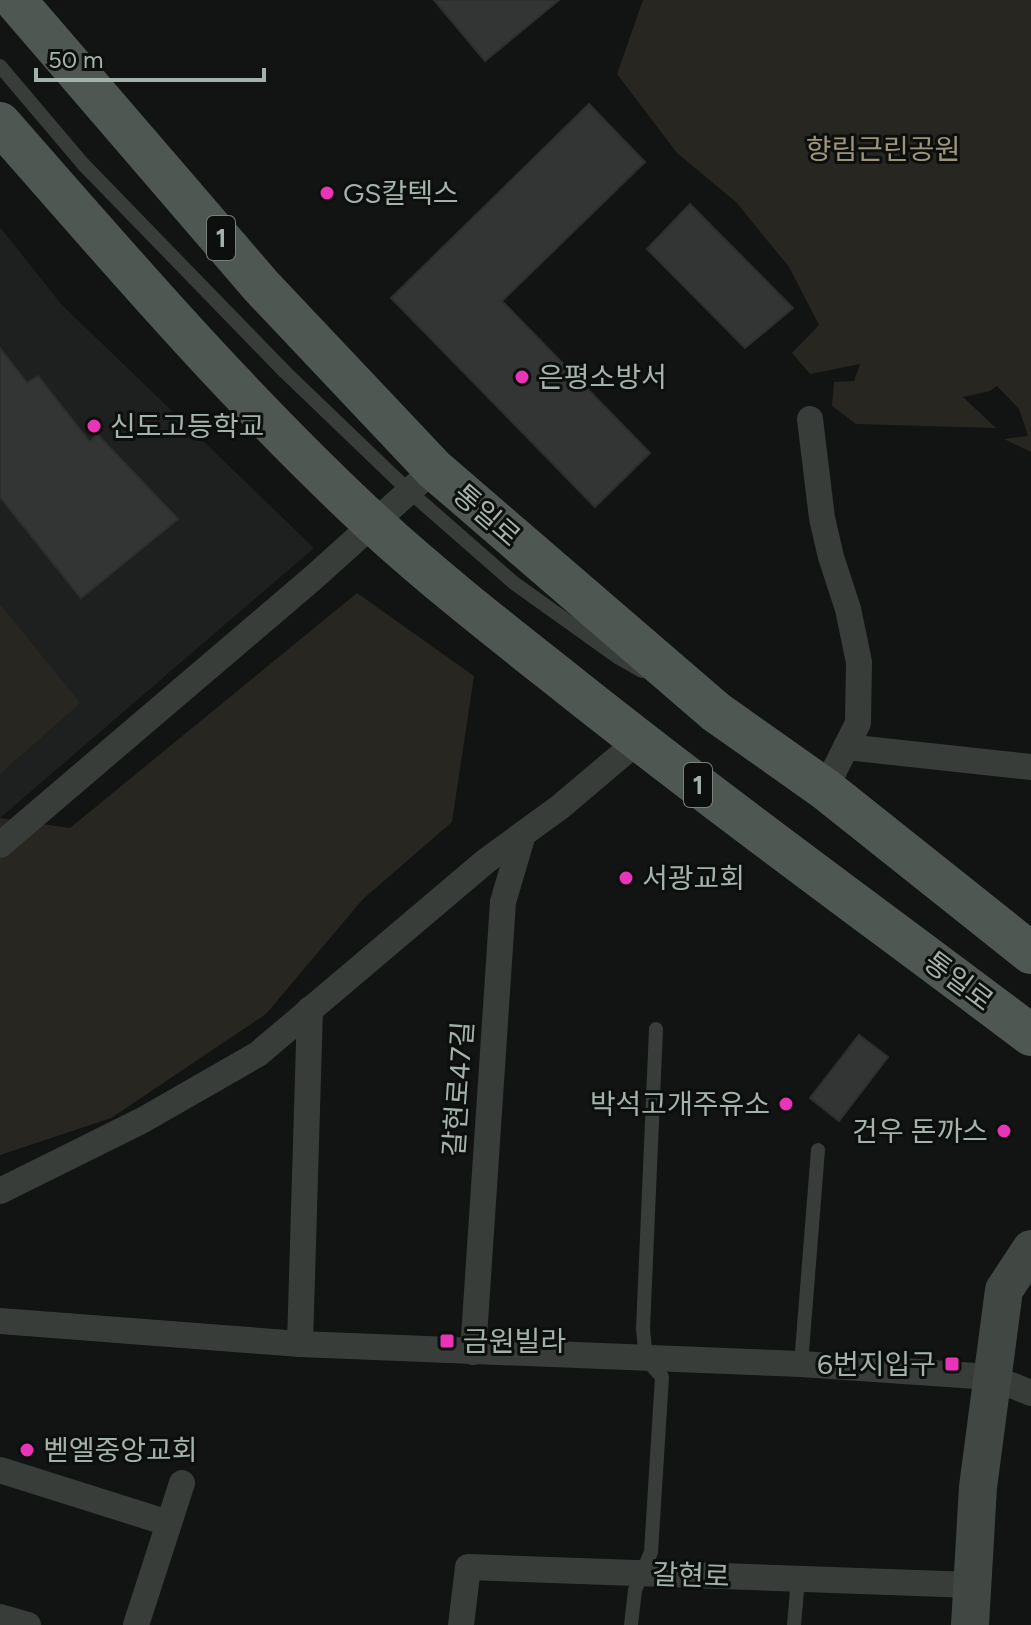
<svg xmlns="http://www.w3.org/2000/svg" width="1031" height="1625" viewBox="0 0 1031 1625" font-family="Figtree,'Noto Sans KR',sans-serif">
<rect width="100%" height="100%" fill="#121313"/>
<!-- built -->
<polygon fill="#1e201f" points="0,227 61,304 314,548 0,818"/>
<!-- green -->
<g fill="#282620">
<polygon points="643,0 1031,0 1031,452 1004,439 1028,436 1019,409 997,386 990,391 963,397 996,428 856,424 832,406 834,382 854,381 860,364 810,374 792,353 819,325 789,267 736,202 677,153 617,74"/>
<polygon points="357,593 474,676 452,822 363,899 266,1014 111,1118 0,1155 0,818 70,828"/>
<polygon points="0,604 80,703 0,774"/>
</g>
<!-- building -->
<g fill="#323534" stroke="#2c2f2e" stroke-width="2">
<polygon points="434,0 559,0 485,61"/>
<polygon points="589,104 645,162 502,301 650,453 595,507 391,298"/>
<polygon points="690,204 793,308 745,348 647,249"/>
<polygon points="0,348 27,383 38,376 90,442 97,434 178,519 81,598 0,497"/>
<polygon points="859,1035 888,1057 839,1121 810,1098"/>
</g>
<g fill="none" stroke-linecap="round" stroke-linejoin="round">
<!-- service -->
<g stroke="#383d3a" stroke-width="14">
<polyline points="0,66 83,164 285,372 410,492 514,583 619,658 642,671"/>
<polyline points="801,1364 818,1150"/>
<polyline points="631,1625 635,1590 651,1552 662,1377 646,1359 643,1329 656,1029"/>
<polyline points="794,1625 798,1579"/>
</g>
<!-- minor -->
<g stroke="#383d3a" stroke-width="26">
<polyline points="810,419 822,518 831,557 848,609 859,662 858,723 825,789"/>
<polyline points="846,747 1031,767"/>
<polyline points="0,845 313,578 434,469"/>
<polyline points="0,1191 143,1120 258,1054 486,861 560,807 638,741"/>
<polyline points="0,1321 300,1344 801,1364 991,1377 1031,1393"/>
<polyline points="300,1344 310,1009"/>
<polyline points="473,1352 503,902 523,834"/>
<polyline points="0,1470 168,1523"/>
<polyline points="0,1617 28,1625"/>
<polyline points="136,1625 182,1483"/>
<polyline points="461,1625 468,1567 972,1585"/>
</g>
<!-- secondary -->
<polyline stroke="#414844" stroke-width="38" points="970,1625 978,1487 1004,1290 1031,1249"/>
<!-- primary -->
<g stroke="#4f5752" stroke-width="42">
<polyline points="15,0 262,287 434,469 716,712 825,789 1031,953"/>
<path d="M0,123C120,260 240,400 374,524C432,577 494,626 555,674C711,799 872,915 1031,1035"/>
</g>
</g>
<!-- markers -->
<g fill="#ea34b8" stroke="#0d0e0e" stroke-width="3">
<circle cx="327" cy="193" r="8"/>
<circle cx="522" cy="377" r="8"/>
<circle cx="94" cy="426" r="8"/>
<circle cx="626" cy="878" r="8"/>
<circle cx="786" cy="1104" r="8"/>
<circle cx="1004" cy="1131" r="8"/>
<rect x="439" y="1333" width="16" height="16" rx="4"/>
<rect x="944" y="1356" width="16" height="16" rx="4"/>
<circle cx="27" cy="1450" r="8"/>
</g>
<g text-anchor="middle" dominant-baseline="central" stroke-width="6" stroke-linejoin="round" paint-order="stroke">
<!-- shield labels -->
<g fill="#0d0e0e" stroke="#77827a" stroke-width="2">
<rect x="207" y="216" width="28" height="44" rx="6"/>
<rect x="684" y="763" width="28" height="44" rx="6"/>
</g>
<g font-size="26" font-weight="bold" fill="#a4b3a9">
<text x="221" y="238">1</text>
<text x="698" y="785">1</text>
</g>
<!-- park labels -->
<g font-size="28" fill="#9e937b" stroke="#0d0e0e">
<text x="883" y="149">향림근린공원</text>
</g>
<!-- poi labels -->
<g font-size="28" fill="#a4b3a9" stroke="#0d0e0e" text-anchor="start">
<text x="343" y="193">GS칼텍스</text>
<text x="538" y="377">은평소방서</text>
<text x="110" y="426">신도고등학교</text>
<text x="642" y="878">서광교회</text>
<text x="770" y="1104" text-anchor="end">박석고개주유소</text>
<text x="988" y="1131" text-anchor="end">건우 돈까스</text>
<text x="463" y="1341">금원빌라</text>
<text x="936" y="1364" text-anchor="end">6번지입구</text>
<text x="43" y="1450">벧엘중앙교회</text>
</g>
<!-- street labels -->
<g font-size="28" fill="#a4b3a9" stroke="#0d0e0e">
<text transform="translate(487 515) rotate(41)">통일로</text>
<text transform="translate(959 981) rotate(37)">통일로</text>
<text transform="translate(458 1089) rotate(-86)">갈현로47길</text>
<text transform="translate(691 1575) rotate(2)">갈현로</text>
</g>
</g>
<!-- scale -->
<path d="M36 68v12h228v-12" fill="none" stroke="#a4b3a9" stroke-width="4"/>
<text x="48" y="68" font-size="24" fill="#a4b3a9" stroke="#0d0e0e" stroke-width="6" paint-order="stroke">50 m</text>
</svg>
